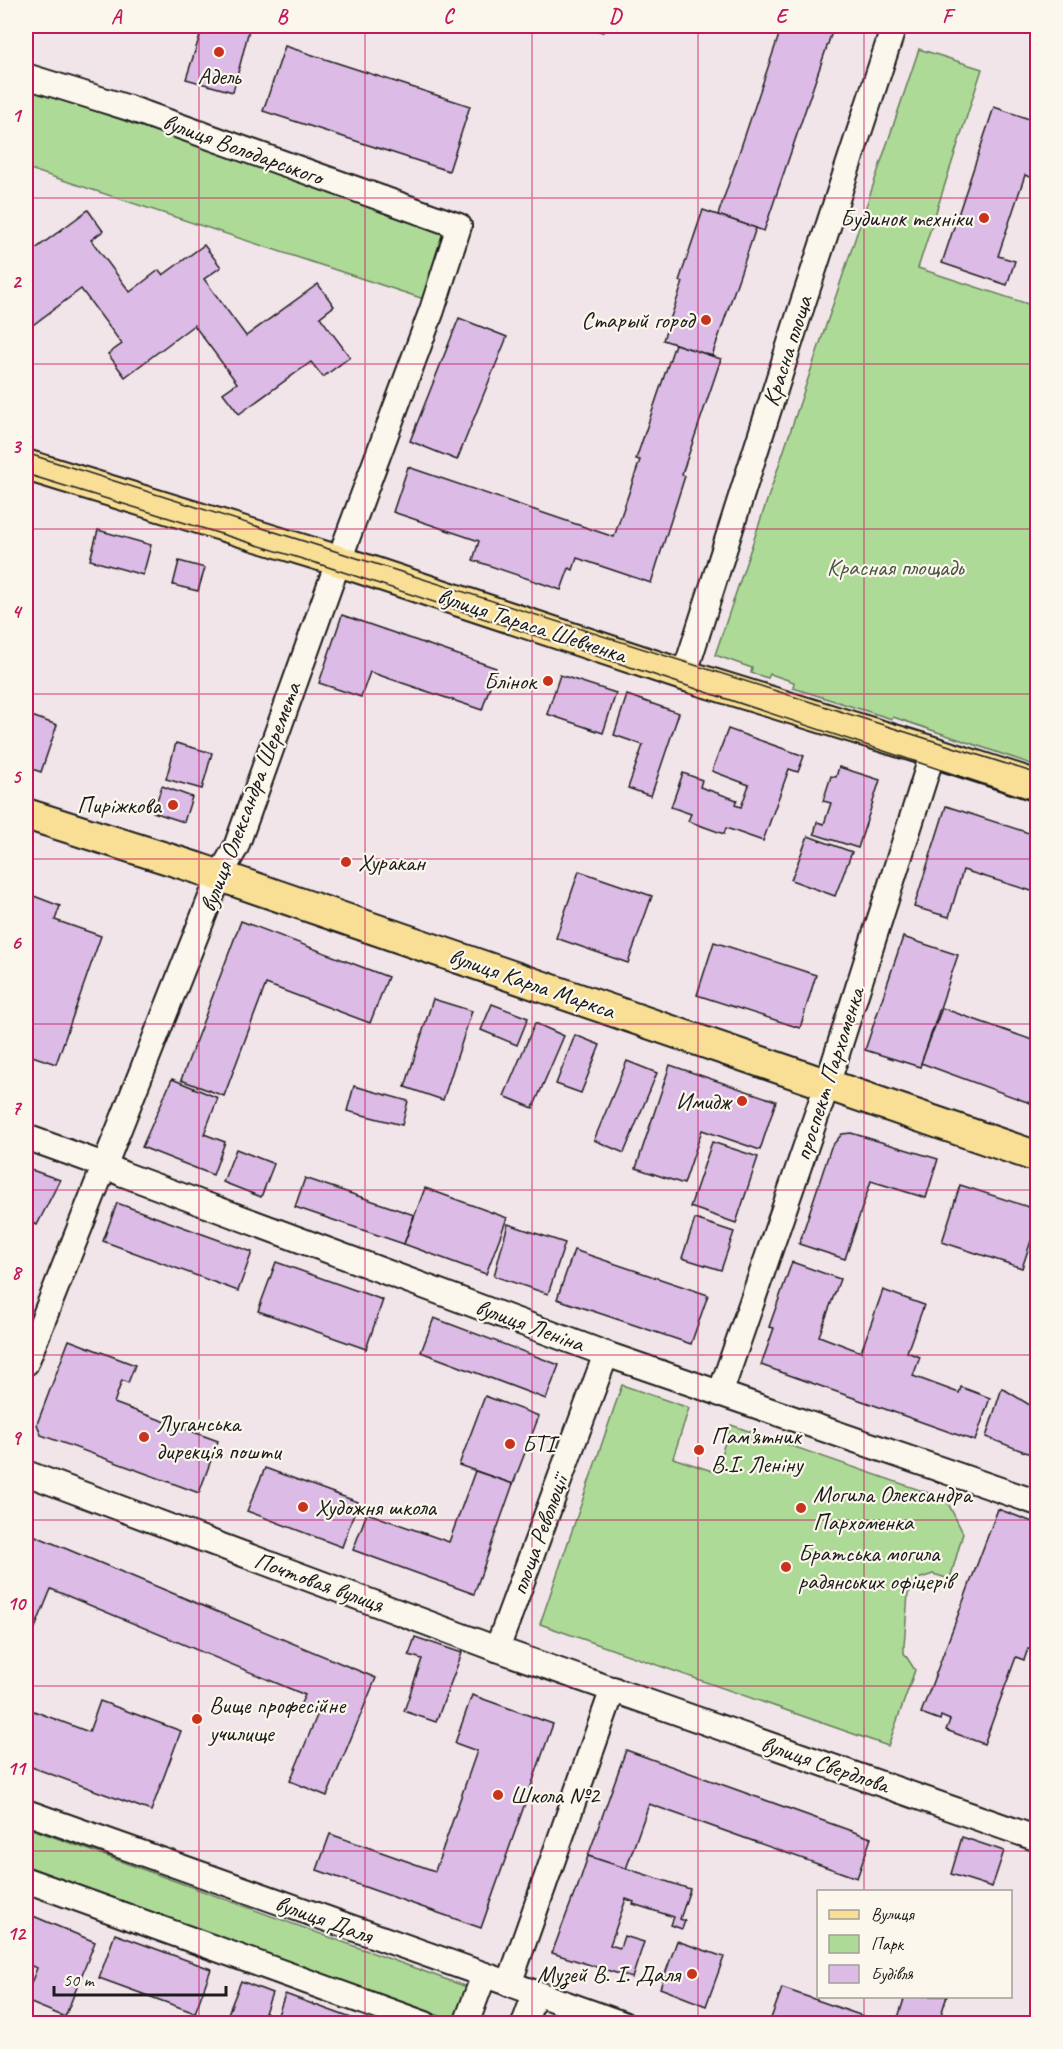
<svg xmlns="http://www.w3.org/2000/svg" width="1063" height="2049" viewBox="0 0 1063 2049" font-family="Caveat,sans-serif">
<rect width="100%" height="100%" fill="#f2e5ea"/>
<filter id="ink" filterUnits="userSpaceOnUse"><feTurbulence type="fractalNoise" baseFrequency=".0167" numOctaves="2"/><feDisplacementMap in="SourceGraphic" scale="12" xChannelSelector="R" yChannelSelector="G"/><feConvolveMatrix kernelMatrix="1 2 1 2 8 2 1 2 1" color-interpolation-filters="sRGB"/></filter>
<g filter="url(#ink)">
<!-- green -->
<g fill="#aeda98" stroke="#657b5a" stroke-width="1.5">
<polygon points="919,49 982,69 918,268 1037,307 1037,766 893,717 892,719 793,688 794,682 770,674 768,678 751,673 752,668 715,655"/>
<polygon points="26,88 452,230 427,300 26,168"/>
<polygon points="622,1385 689,1408 673,1458 715,1472 731,1425 946,1499 963,1533 950,1579 933,1574 918,1579 908,1594 904,1646 904,1653 915,1670 888,1746 540,1624"/>
<polygon points="26,1827 467,1987 454,2021 26,1866"/>
</g>
<!-- building -->
<g fill="#dcbbe7" stroke="#1c1c1c" stroke-width="1.5">
<polygon points="203,26 250,26 233,92 186,79"/>
<polygon points="583,26 605,26 603,32"/>
<polygon points="782,26 834,26 764,231 718,215"/>
<polygon points="285,46 470,106 449,171 263,111"/>
<polygon points="994,107 1038,122 1038,180 1025,175 998,256 1015,261 1007,285 942,263"/>
<polygon points="88,210 103,231 91,240 130,292 159,270 163,275 204,245 221,267 204,279 246,336 318,284 334,306 320,317 350,357 323,377 311,362 239,414 223,393 237,383 194,325 125,377 108,354 122,344 81,289 26,330 26,256"/>
<polygon points="703,210 756,228 712,356 663,340 683,282 679,281"/>
<polygon points="459,318 507,337 457,460 410,441"/>
<polygon points="675,344 721,359 682,474 685,476 651,583 577,558 573,570 569,568 561,590 473,560 479,541 393,512 408,467 614,537 640,460 636,459"/>
<polygon points="98,530 151,545 143,575 90,560"/>
<polygon points="179,561 205,568 198,591 173,585"/>
<polygon points="342,615 496,668 482,710 370,672 361,697 319,683"/>
<polygon points="560,675 616,693 603,733 547,714"/>
<polygon points="627,695 679,713 651,796 628,788 643,745 614,735"/>
<polygon points="26,714 57,725 41,772 26,767"/>
<polygon points="728,729 804,756 798,772 789,769 763,841 726,828 724,834 688,821 691,814 671,807 683,773 702,780 700,787 737,800 735,805 741,807 749,785 712,771"/>
<polygon points="176,743 212,753 202,789 166,779"/>
<polygon points="839,767 880,780 858,848 814,834 817,822 824,824 831,803 823,801 831,776 836,777"/>
<polygon points="162,786 192,797 184,822 153,812"/>
<polygon points="946,806 1038,836 1038,893 963,870 949,917 914,907"/>
<polygon points="808,836 852,852 835,896 791,880"/>
<polygon points="579,871 652,896 628,963 556,938"/>
<polygon points="26,893 60,906 55,920 101,936 56,1064 26,1054 26,990 33,970 26,967"/>
<polygon points="241,921 388,977 370,1023 266,984 224,1096 181,1080"/>
<polygon points="903,937 958,955 920,1067 865,1050"/>
<polygon points="714,942 816,975 800,1028 697,995"/>
<polygon points="433,999 472,1011 443,1100 405,1087"/>
<polygon points="492,1004 528,1018 517,1045 481,1030"/>
<polygon points="942,1008 1038,1042 1038,1106 921,1063"/>
<polygon points="535,1023 564,1036 533,1108 504,1096"/>
<polygon points="575,1035 600,1045 581,1093 556,1084"/>
<polygon points="627,1061 657,1073 624,1153 594,1140"/>
<polygon points="670,1065 776,1101 760,1150 702,1130 684,1184 636,1168"/>
<polygon points="172,1079 218,1098 204,1134 225,1142 213,1175 142,1147"/>
<polygon points="354,1086 408,1101 402,1125 347,1111"/>
<polygon points="851,1133 938,1159 926,1198 871,1181 845,1259 799,1244 831,1147 842,1134"/>
<polygon points="712,1142 758,1157 736,1223 690,1207"/>
<polygon points="236,1149 274,1164 261,1197 223,1182"/>
<polygon points="26,1168 60,1180 37,1225 26,1220"/>
<polygon points="305,1178 414,1215 404,1244 295,1207"/>
<polygon points="960,1185 1038,1210 1038,1220 1022,1268 942,1242"/>
<polygon points="425,1188 507,1218 486,1274 404,1244"/>
<polygon points="117,1203 252,1252 238,1291 103,1241"/>
<polygon points="695,1219 734,1232 721,1270 682,1258"/>
<polygon points="508,1224 565,1243 548,1294 494,1276"/>
<polygon points="574,1250 708,1295 691,1344 557,1299"/>
<polygon points="276,1262 383,1300 366,1349 258,1311"/>
<polygon points="792,1262 840,1279 819,1336 861,1352 883,1290 924,1305 907,1352 920,1357 913,1376 959,1393 961,1387 990,1398 975,1441 761,1365 774,1328 769,1327"/>
<polygon points="434,1318 559,1365 546,1399 421,1352"/>
<polygon points="69,1340 135,1365 128,1383 122,1380 114,1403 218,1441 199,1493 41,1435 37,1424"/>
<polygon points="1002,1388 1038,1410 1038,1457 986,1437"/>
<polygon points="485,1396 539,1416 513,1484 459,1465"/>
<polygon points="265,1468 358,1502 342,1547 247,1511"/>
<polygon points="475,1471 513,1484 474,1594 353,1550 367,1513 449,1542"/>
<polygon points="998,1509 1038,1524 1038,1652 1028,1649 1024,1660 1016,1657 984,1744 946,1730 950,1720 941,1716 940,1720 921,1713"/>
<polygon points="26,1532 376,1678 327,1796 290,1781 318,1713 300,1705 305,1695 51,1589 26,1650"/>
<polygon points="415,1637 462,1653 436,1722 404,1711 422,1659 409,1655"/>
<polygon points="472,1695 553,1724 481,1928 317,1870 330,1834 435,1871 477,1751 455,1743"/>
<polygon points="100,1701 181,1731 151,1811 26,1765 26,1708 89,1732"/>
<polygon points="626,1750 871,1838 857,1878 649,1804 626,1869 588,1856"/>
<polygon points="962,1837 1004,1851 992,1887 951,1874"/>
<polygon points="588,1856 690,1889 680,1919 685,1921 682,1929 671,1925 674,1917 633,1904 634,1902 626,1899 610,1945 620,1948 624,1936 644,1942 632,1978 552,1953 576,1889 577,1889"/>
<polygon points="26,1913 95,1942 65,2017 26,2001 26,1996 37,1968 26,1964"/>
<polygon points="115,1934 211,1969 195,2013 99,1978"/>
<polygon points="677,1941 724,1957 706,2006 660,1988"/>
<polygon points="241,1981 272,1993 261,2024 224,2024"/>
<polygon points="782,1988 886,2024 769,2024"/>
<polygon points="285,1994 351,2018 349,2024 275,2024"/>
<polygon points="905,1996 947,1996 938,2024 896,2024"/>
</g>
<g fill="none" stroke-linecap="round" stroke-linejoin="round">
<defs>
<g id="minor">
<polyline points="26,76 129,108 459,226 432,310 332,579 236,847 219,877 26,1363"/>
<polyline points="677,673 688,663 797,321 894,26"/>
<polyline points="26,1137 104,1165 123,1174 606,1354 1038,1503"/>
<polyline points="720,1394 827,1085 933,752"/>
<polyline points="26,1473 497,1649 1038,1839"/>
<polyline points="497,1649 606,1354"/>
<polyline points="26,1812 623,2024"/>
<polyline points="26,1880 425,2024"/>
<polyline points="509,1984 613,1689"/>
<polyline points="466,2024 484,1975"/>
<polyline points="524,2024 535,1994"/>
</g>
<g id="major">
<polyline points="26,465 339,561 677,673 933,752 1038,786"/>
<polyline points="26,814 197,868 1038,1157"/>
</g>
</defs>
<!-- minor casing -->
<use href="#minor" stroke="#1c1c1c" stroke-width="28"/>
<!-- major casing -->
<use href="#major" stroke="#1c1c1c" stroke-width="34"/>
<!-- minor -->
<use href="#minor" stroke="#fbf7ec" stroke-width="24"/>
<!-- major -->
<use href="#major" stroke="#f9df96" stroke-width="30"/>
<!-- tram -->
<g stroke="#1c1c1c" stroke-width="1.5">
<polyline points="26,453 1038,774"/>
<polyline points="26,474 322,565 1038,802"/>
</g>
</g>
</g>
<!-- grid -->
<path fill="none" stroke="#c2185b" stroke-width="1.5" stroke-opacity="0.55" d="M199,26V2024M365,26V2024M532,26V2024M698,26V2024M864,26V1892M26,198H1038M26,364H1038M26,529H1038M26,694H1038M26,859H1038M26,1024H1038M26,1190H1038M26,1355H1038M26,1520H1038M26,1686H1038M26,1851H1038M864,1996V2024"/>
<!-- markers -->
<g fill="#c8321e" stroke="#fbf7ec" stroke-width="2">
<circle cx="219" cy="52" r="6"/>
<circle cx="984" cy="218" r="6"/>
<circle cx="706" cy="320" r="6"/>
<circle cx="548" cy="681" r="6"/>
<circle cx="173" cy="805" r="6"/>
<circle cx="346" cy="862" r="6"/>
<circle cx="742" cy="1101" r="6"/>
<circle cx="144" cy="1437" r="6"/>
<circle cx="510" cy="1444" r="6"/>
<circle cx="699" cy="1450" r="6"/>
<circle cx="303" cy="1507" r="6"/>
<circle cx="801" cy="1508" r="6"/>
<circle cx="786" cy="1567" r="6"/>
<circle cx="197" cy="1719" r="6"/>
<circle cx="498" cy="1795" r="6"/>
<circle cx="692" cy="1974" r="6"/>
</g>
<g text-anchor="middle" dominant-baseline="central" stroke-width="4.5" stroke-linejoin="round" paint-order="stroke">
<!-- poi labels -->
<g font-size="24" fill="#1c1c1c" stroke="#fbf7ec" text-anchor="start">
<text x="219" y="76" text-anchor="middle">Адель</text>
<text x="972" y="218" text-anchor="end">Будинок техніки</text>
<text x="694" y="320" text-anchor="end">Старый город</text>
<text x="536" y="681" text-anchor="end">Блінок</text>
<text x="161" y="805" text-anchor="end">Пиріжкова</text>
<text x="358" y="862">Хуракан</text>
<text x="730" y="1101" text-anchor="end">Имидж</text>
<text x="156" y="1423">Луганська<tspan x="156" dy="28">дирекція пошти</tspan></text>
<text x="711" y="1436">Пам’ятник<tspan x="711" dy="28">В.І. Леніну</tspan></text>
<text x="522" y="1444">БТІ</text>
<text x="813" y="1494">Могила Олександра<tspan x="813" dy="28">Пархоменка</tspan></text>
<text x="315" y="1507">Художня школа</text>
<text x="798" y="1553">Братська могила<tspan x="798" dy="28">радянських офіцерів</tspan></text>
<text x="209" y="1705">Вище професійне<tspan x="209" dy="28">училище</tspan></text>
<text x="510" y="1795">Школа №2</text>
<text x="680" y="1974" text-anchor="end">Музей В. І. Даля</text>
</g>
<!-- street labels -->
<g font-size="24" fill="#1c1c1c" stroke="#fbf7ec">
<text transform="translate(243 149) rotate(20)">вулиця Володарського</text>
<text transform="translate(787 351) rotate(-72)">Красна площа</text>
<text transform="translate(532 625) rotate(18)">вулиця Тараса Шевченка</text>
<text transform="translate(250 797) rotate(-69)">вулиця Олександра Шеремета</text>
<text transform="translate(532 983) rotate(19)">вулиця Карла Маркса</text>
<text transform="translate(829 1074) rotate(-72)">проспект Пархоменка</text>
<text transform="translate(530 1325) rotate(20)">вулиця Леніна</text>
<text transform="translate(539 1535) rotate(-70)">площа Революції</text>
<text transform="translate(319 1582) rotate(20)">Почтовая вулиця</text>
<text transform="translate(825 1764) rotate(19)">вулиця Свердлова</text>
<text transform="translate(324 1919) rotate(20)">вулиця Даля</text>
</g>
<!-- park labels -->
<g font-size="24" fill="#485541" stroke="#fbf7ec">
<text x="895" y="567">Красная площадь</text>
</g>
</g>
<!-- margin -->
<rect width="1063" height="2049" fill="none" stroke="#fbf7ec" stroke-width="66"/>
<!-- legend -->
<rect x="817" y="1890" width="195" height="108" fill="#fbf7ec" stroke="#a29f99" stroke-width="1.5"/>
<rect x="829" y="1910" width="30" height="9" fill="#f9df96" stroke="#a29f99" stroke-width="1.5"/>
<text x="871" y="1920" font-size="18" fill="#1c1c1c">Вулиця</text>
<rect x="829" y="1935" width="30" height="18" fill="#aeda98" stroke="#a29f99" stroke-width="1.5"/>
<text x="871" y="1950" font-size="18" fill="#1c1c1c">Парк</text>
<rect x="829" y="1965" width="30" height="18" fill="#dcbbe7" stroke="#a29f99" stroke-width="1.5"/>
<text x="871" y="1980" font-size="18" fill="#1c1c1c">Будівля</text>
<!-- scale -->
<path d="M54 1986v9h172v-9" fill="none" stroke="#1c1c1c" stroke-width="3"/>
<text x="63" y="1986" font-size="18" fill="#1c1c1c" stroke="#fbf7ec" stroke-width="4.5" paint-order="stroke">50 m</text>
<rect x="33" y="33" width="997" height="1983" fill="none" stroke="#c2185b" stroke-width="2"/>
<g font-size="20" text-anchor="middle" font-weight="bold" fill="#c2185b">
<text x="116" y="23">A</text>
<text x="282" y="23">B</text>
<text x="448" y="23">C</text>
<text x="615" y="23">D</text>
<text x="781" y="23">E</text>
<text x="947" y="23">F</text>
<text x="16" y="122">1</text>
<text x="16" y="288">2</text>
<text x="16" y="453">3</text>
<text x="16" y="618">4</text>
<text x="16" y="783">5</text>
<text x="16" y="949">6</text>
<text x="16" y="1114">7</text>
<text x="16" y="1279">8</text>
<text x="16" y="1444">9</text>
<text x="16" y="1610">10</text>
<text x="16" y="1775">11</text>
<text x="16" y="1940">12</text>
</g>
</svg>
